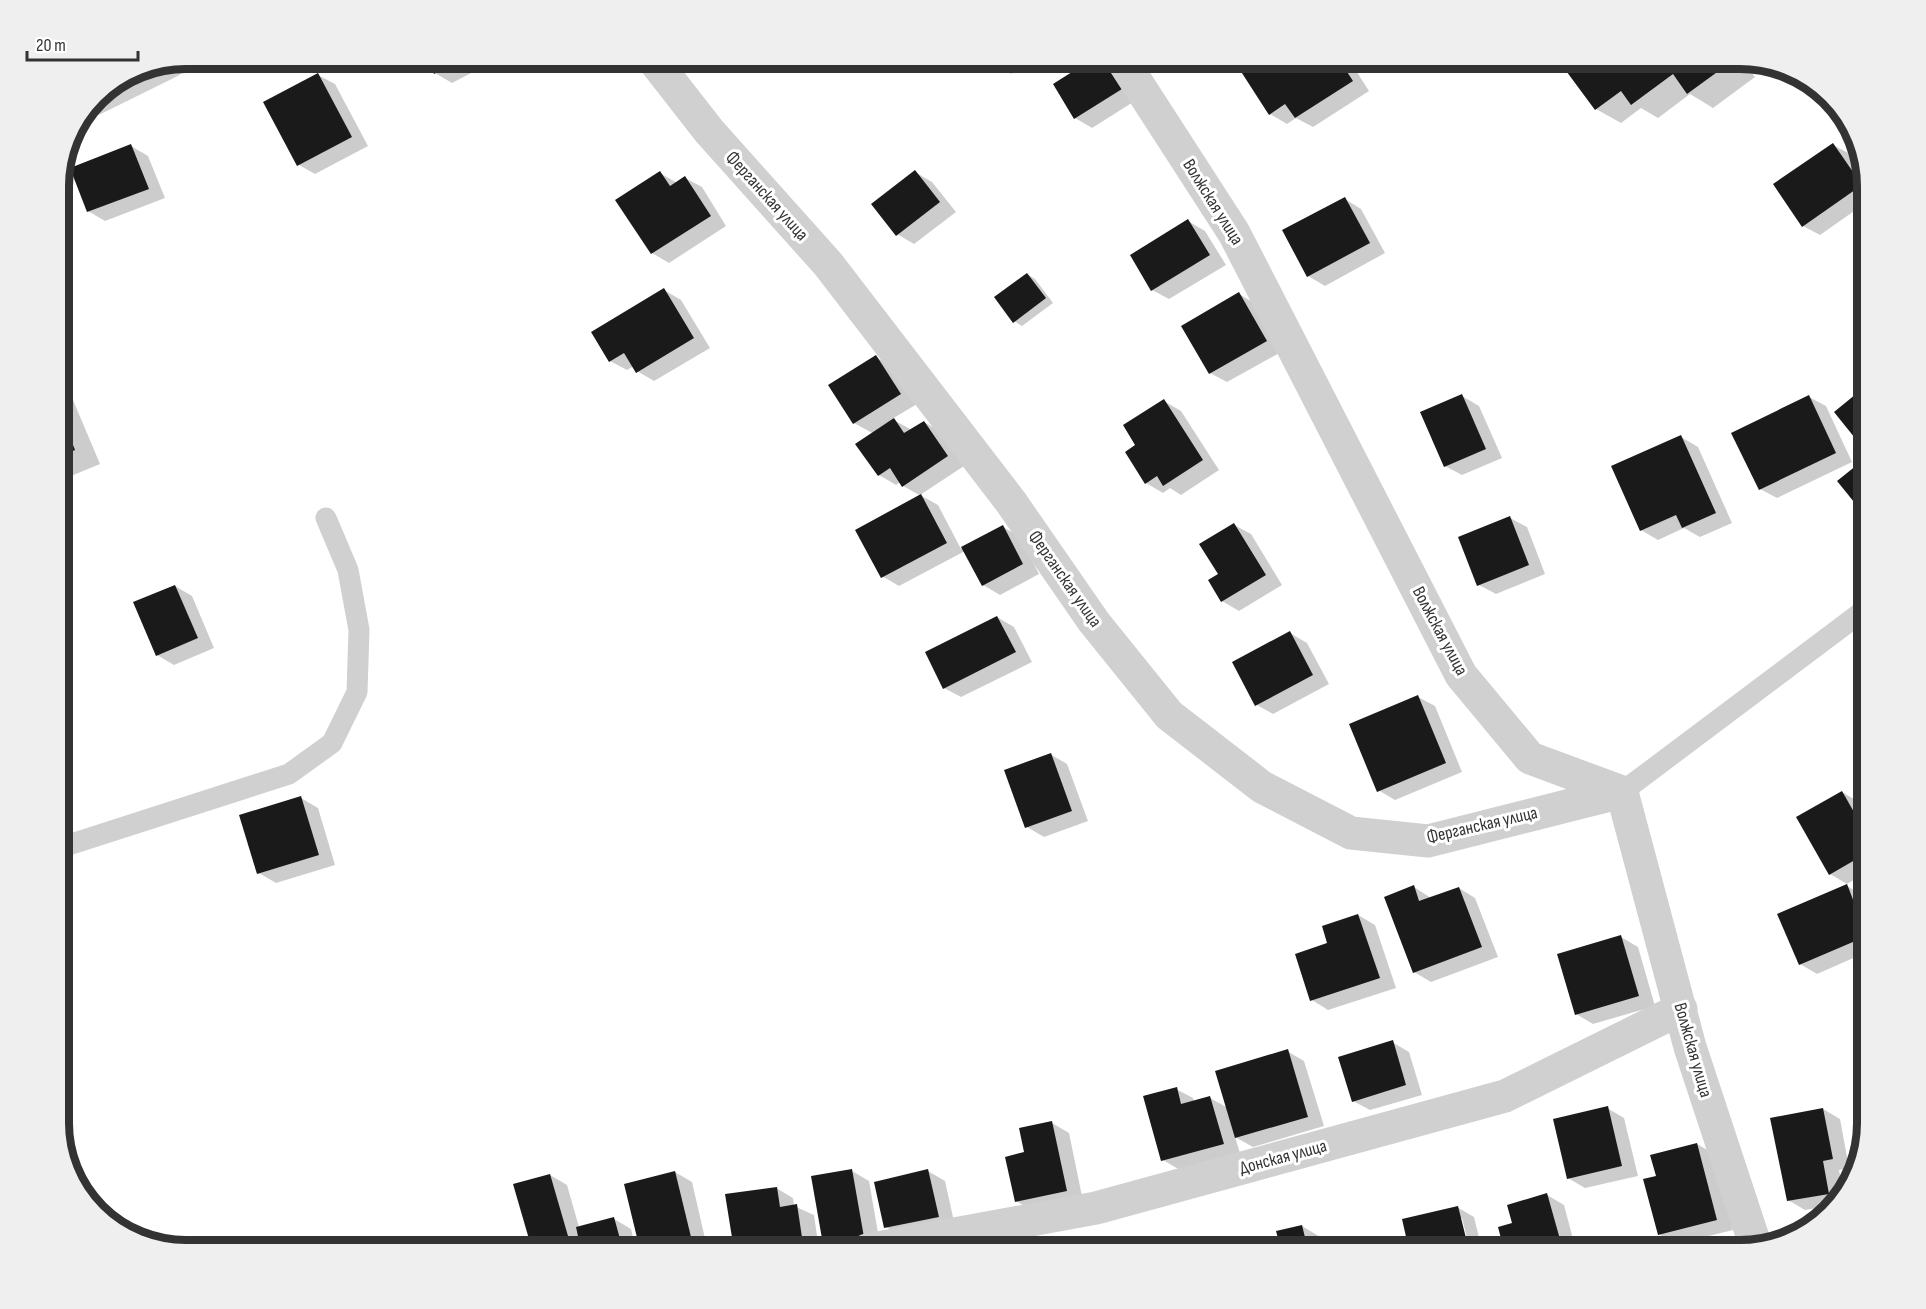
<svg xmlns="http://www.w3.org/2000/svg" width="1926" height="1309" viewBox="0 0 1926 1309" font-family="'Sofia Sans Condensed',sans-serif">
<rect width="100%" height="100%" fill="#fff"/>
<!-- shadow -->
<g fill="#0003">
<polygon points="427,58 500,58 452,83 435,73"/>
<polygon points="985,58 1033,58 1011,74"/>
<polygon points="1097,58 1103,58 1117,66 1138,99 1092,128 1075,118"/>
<polygon points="1260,58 1348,58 1369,91 1313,127 1296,118 1287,124 1270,114"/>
<polygon points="1571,58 1740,58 1755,77 1713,108 1690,94 1658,118 1641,108 1621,123 1596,109"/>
<polygon points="318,75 335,84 368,146 315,174 299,165"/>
<polygon points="1833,145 1850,154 1865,176 1867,186 1867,202 1820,235 1803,226"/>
<polygon points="131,146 148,156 165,198 105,221 88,211"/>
<polygon points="915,172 932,182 956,212 914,244 897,234"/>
<polygon points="660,173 677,183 685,178 702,187 726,226 669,263 652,253"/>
<polygon points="1345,199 1361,209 1385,253 1325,286 1308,276"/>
<polygon points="1188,221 1205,231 1226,265 1169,299 1152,290"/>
<polygon points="1027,274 1035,279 1053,303 1022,326 1014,321"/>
<polygon points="664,290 681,300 710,348 654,381 637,371 634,366 627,370 610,361"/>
<polygon points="1239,294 1256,304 1283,351 1227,382 1210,373"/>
<polygon points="876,357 893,367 917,404 892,419 912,430 924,422 941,432 964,466 920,495 938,505 961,549 1003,527 1020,537 1039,574 1000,595 983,585 965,551 899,586 882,576 921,496 903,486 900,482 896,485 879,475 874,434 854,423"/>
<polygon points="1867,387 1867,450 1836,412"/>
<polygon points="59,392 73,400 100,464 59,481"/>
<polygon points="1462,396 1479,406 1502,458 1462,475 1445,466"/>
<polygon points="1809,397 1826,406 1852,462 1777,498 1760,489"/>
<polygon points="1164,401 1181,411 1219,470 1181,495 1170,488 1163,493 1146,483 1137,446"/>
<polygon points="1681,437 1698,447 1732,523 1700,537 1684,528 1658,540 1641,530"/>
<polygon points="1867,459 1867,516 1840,482"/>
<polygon points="1510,518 1527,527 1545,574 1496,594 1479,585"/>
<polygon points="1234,525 1251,534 1282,585 1239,611 1222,601 1220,574"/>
<polygon points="175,586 192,596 214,648 174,665 157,655"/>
<polygon points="997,617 1014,627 1032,662 961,697 944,688"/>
<polygon points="1290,633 1307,643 1329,684 1273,714 1257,705"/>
<polygon points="1418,697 1435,706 1462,772 1395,800 1378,790"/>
<polygon points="1050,754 1067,764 1088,821 1044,837 1027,827"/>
<polygon points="1842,792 1859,802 1867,818 1867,872 1847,884 1830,874"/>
<polygon points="301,798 318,808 335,865 276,883 259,873"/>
<polygon points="1847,886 1864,896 1867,905 1867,952 1817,974 1800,964"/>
<polygon points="1414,887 1431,898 1459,888 1475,898 1498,957 1431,982 1414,972"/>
<polygon points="1358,915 1375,925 1396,988 1328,1010 1312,1000 1329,944"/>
<polygon points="1621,937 1638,947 1655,1006 1593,1024 1576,1014"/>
<polygon points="1392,1042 1409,1052 1422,1095 1370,1110 1353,1101"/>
<polygon points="1287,1051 1304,1061 1324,1126 1253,1147 1235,1137 1240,1153 1180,1170 1163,1160 1176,1089 1193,1098 1194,1102 1210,1098 1228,1108"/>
<polygon points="1607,1108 1624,1118 1638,1176 1585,1188 1568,1178"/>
<polygon points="1823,1109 1840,1119 1849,1168 1839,1170 1844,1196 1833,1205 1805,1210 1788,1200"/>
<polygon points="1052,1123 1069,1133 1083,1201 1033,1211 1016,1201 1026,1153"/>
<polygon points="1697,1144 1714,1154 1733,1230 1676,1244 1659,1234"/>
<polygon points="852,1171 869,1181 881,1250 828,1250 825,1249"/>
<polygon points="928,1171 945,1181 955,1226 903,1237 886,1227"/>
<polygon points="675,1172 692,1182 707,1247 692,1250 643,1250 641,1249"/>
<polygon points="550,1175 567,1185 579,1227 614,1219 631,1229 636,1250 583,1250 582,1246 565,1250 542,1250 533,1245"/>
<polygon points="776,1188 793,1198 794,1206 814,1215 819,1250 735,1250 727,1195"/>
<polygon points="1547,1195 1564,1205 1576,1250 1506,1250 1500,1228 1514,1225"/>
<polygon points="1457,1207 1474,1217 1482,1250 1470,1250 1462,1218 1459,1218 1467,1250 1411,1250 1404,1220"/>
<polygon points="1302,1226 1327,1241 1329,1250 1269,1250 1282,1247"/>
<polygon points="1228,1243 1242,1250 1202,1250 1202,1249"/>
</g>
<!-- building -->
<g fill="#1a1a1a">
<polygon points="426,58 465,58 434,74"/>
<polygon points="1094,58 1102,58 1122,89 1074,119 1053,84"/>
<polygon points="1258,58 1338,58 1353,81 1295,118 1285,104 1269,115 1240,70"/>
<polygon points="1568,58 1728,58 1731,62 1687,94 1673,74 1631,105 1621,91 1595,110 1561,64"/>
<polygon points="318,73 352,137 297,166 263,102"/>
<polygon points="1833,143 1862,185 1802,227 1773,184"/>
<polygon points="131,144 149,189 87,212 70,168"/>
<polygon points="915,170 940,202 896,236 871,204"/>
<polygon points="660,171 670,186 685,176 711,216 651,254 615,200"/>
<polygon points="1345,197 1370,243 1307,277 1282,230"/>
<polygon points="1188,219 1210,255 1151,291 1130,255"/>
<polygon points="1027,273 1046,298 1013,323 994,297"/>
<polygon points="664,288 694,338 636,373 624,353 609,362 591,332"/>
<polygon points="1239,292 1267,341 1209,374 1181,326"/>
<polygon points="876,355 901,394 853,424 828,385"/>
<polygon points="1867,385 1867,453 1834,412"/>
<polygon points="1462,394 1486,449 1444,467 1420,412"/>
<polygon points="1809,395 1836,453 1759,490 1731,433"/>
<polygon points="1164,399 1203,460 1163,486 1157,476 1145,484 1125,452 1135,445 1123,425"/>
<polygon points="59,410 75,450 59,457"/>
<polygon points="894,418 904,433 924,421 948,456 902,487 890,468 878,476 855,444"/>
<polygon points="1681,435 1716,513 1682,528 1676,515 1640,531 1611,466"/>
<polygon points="1867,457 1867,518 1837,481"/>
<polygon points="921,494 947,543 881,578 855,530"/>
<polygon points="1510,516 1529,565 1477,586 1458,537"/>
<polygon points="1234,523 1266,575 1221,602 1208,580 1218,574 1199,544"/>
<polygon points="1003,525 1023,564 982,586 961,547"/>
<polygon points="175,585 198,638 156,656 133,602"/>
<polygon points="997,616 1016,652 943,689 925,652"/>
<polygon points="1290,631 1313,675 1255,706 1232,662"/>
<polygon points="1418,695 1446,763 1377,792 1349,724"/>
<polygon points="1051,753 1072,811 1025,828 1004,770"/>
<polygon points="1842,791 1867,835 1867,853 1829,875 1796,817"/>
<polygon points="301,796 319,855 257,874 239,815"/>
<polygon points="1847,884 1867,936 1799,965 1777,914"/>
<polygon points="1414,885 1419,901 1459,887 1482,947 1413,973 1384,897"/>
<polygon points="1358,914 1380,978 1310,1001 1295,954 1327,943 1322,926"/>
<polygon points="1621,935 1639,996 1575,1015 1557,954"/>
<polygon points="1393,1040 1406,1085 1352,1102 1338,1057"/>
<polygon points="1288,1049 1308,1117 1235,1138 1215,1071"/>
<polygon points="1177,1087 1181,1104 1210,1096 1224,1144 1161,1161 1143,1096"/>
<polygon points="1608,1106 1622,1166 1567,1179 1553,1119"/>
<polygon points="1823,1108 1833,1159 1823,1161 1829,1194 1787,1201 1770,1118"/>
<polygon points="1052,1121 1067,1191 1015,1202 1005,1157 1024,1152 1019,1128"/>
<polygon points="1697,1143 1717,1220 1658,1235 1643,1179 1656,1176 1650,1155"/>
<polygon points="852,1169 865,1243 824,1250 811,1176"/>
<polygon points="928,1169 939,1217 884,1228 874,1182"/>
<polygon points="675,1171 691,1237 640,1250 624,1184"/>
<polygon points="550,1174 568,1236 531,1246 513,1184"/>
<polygon points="777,1187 780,1207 797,1204 803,1244 762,1250 734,1250 725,1194"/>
<polygon points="1547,1193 1563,1250 1504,1250 1498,1227 1512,1223 1507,1205"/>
<polygon points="1458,1206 1469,1250 1409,1250 1402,1219"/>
<polygon points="614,1217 623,1250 581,1250 576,1227"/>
<polygon points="1302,1225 1308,1250 1267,1250 1280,1246 1276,1231"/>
<polygon points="1229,1241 1231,1250 1200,1250 1200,1248"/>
</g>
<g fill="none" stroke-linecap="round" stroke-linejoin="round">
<!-- service -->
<g stroke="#d0d0d0" stroke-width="21">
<polyline points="1622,792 1867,608"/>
<polyline points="59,848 289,774 332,743 357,692 359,630 348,570 326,518"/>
</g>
<!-- minor -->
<g stroke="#d0d0d0" stroke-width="33">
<polyline points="652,58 709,131 828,264 1011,502 1094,622 1169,715 1262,787 1351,833 1428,841 1622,792"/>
<polyline points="1121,58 1234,233 1461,675 1530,758 1622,792 1690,1047 1756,1247"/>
<polyline points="94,99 169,62"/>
<polyline points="867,1250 1096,1208 1505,1096 1681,1009"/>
</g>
</g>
<g text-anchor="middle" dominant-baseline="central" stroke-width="6" stroke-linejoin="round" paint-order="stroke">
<!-- street labels -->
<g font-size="18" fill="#333" stroke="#fff">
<text transform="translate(767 196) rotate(48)">Ферганская улица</text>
<text transform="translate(1213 202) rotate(58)">Волжская улица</text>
<text transform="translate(1065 579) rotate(55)">Ферганская улица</text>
<text transform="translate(1440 631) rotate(62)">Волжская улица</text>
<text transform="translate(1482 825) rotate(-13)">Ферганская улица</text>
<text transform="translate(1693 1050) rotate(74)">Волжская улица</text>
<text transform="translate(1283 1157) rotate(-15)">Донская улица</text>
</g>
</g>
<!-- crop -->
<path d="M0 0H1926V1309H0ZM186 69H1740A117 117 0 0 1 1857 186V1123A117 117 0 0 1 1740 1240H186A117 117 0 0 1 69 1123V186A117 117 0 0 1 186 69Z" fill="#efefef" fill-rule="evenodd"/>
<path fill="none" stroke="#333" stroke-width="8" d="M186 69H1740A117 117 0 0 1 1857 186V1123A117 117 0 0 1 1740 1240H186A117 117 0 0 1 69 1123V186A117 117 0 0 1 186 69Z"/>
<!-- scale -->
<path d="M27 51v9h111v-9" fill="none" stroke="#333333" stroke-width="3"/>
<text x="36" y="51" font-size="18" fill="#333333" stroke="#ffffff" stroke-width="4.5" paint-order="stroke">20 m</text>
</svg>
